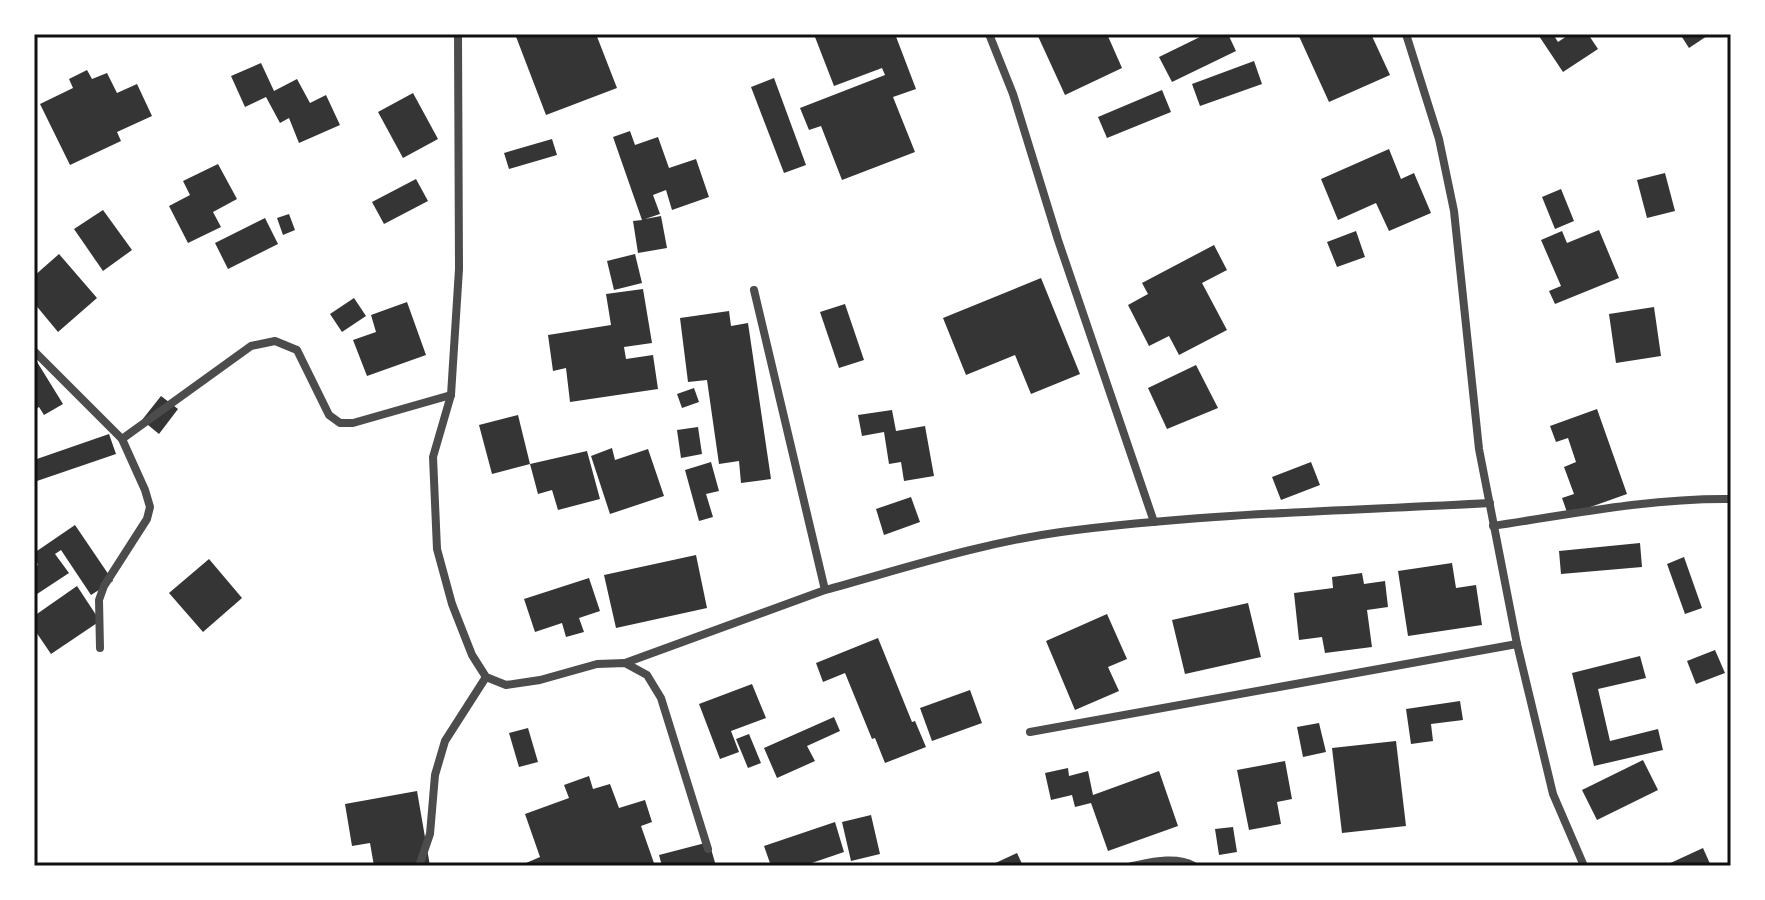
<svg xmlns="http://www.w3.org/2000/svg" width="1765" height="900" viewBox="0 0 1765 900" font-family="Cabin,sans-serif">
<rect width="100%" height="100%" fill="#fff"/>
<!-- building -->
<g fill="#353535">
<polygon points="515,34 596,34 617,88 546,115"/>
<polygon points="822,34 895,34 916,89 893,97 915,152 842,180 821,126 809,130 800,108 885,75 882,68 834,86 815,37"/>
<polygon points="1037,34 1107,34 1122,68 1065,95"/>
<polygon points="1206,34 1228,34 1236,51 1172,82 1159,57"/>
<polygon points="1298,34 1371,34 1390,75 1329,102"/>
<polygon points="1541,34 1553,34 1558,42 1570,34 1588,34 1598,49 1563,72 1539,36"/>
<polygon points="1680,34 1710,34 1689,48"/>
<polygon points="1254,61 1262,84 1200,106 1192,84"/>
<polygon points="261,63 274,91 297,79 310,103 326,95 340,125 299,143 289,118 280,123 266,97 245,107 231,76"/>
<polygon points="87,70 92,79 107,73 117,93 137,84 152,116 117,132 121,141 70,165 40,104 73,88 69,79"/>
<polygon points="774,78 806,165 784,173 751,87"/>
<polygon points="1162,90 1171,112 1107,138 1098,117"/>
<polygon points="413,93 438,139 403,158 378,112"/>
<polygon points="630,131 635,145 658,137 669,168 696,159 709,197 672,210 666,190 653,195 660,214 645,219 661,216 667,248 638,253 633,221 642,220 613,137"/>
<polygon points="552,139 557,155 509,169 504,153"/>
<polygon points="1389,149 1401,179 1414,173 1431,213 1389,231 1376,203 1338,220 1321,179"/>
<polygon points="218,164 237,199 213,212 221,227 188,243 169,206 190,195 183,181"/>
<polygon points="1665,173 1675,211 1647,218 1637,180"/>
<polygon points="416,179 428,201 384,224 372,202"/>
<polygon points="1561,189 1574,221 1555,229 1542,197"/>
<polygon points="103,210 132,250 103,271 74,229"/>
<polygon points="289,214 295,230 283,235 277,218"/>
<polygon points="265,218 278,244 228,269 215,243"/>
<polygon points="1599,230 1619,278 1555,304 1549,291 1561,286 1541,240 1562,231 1567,243"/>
<polygon points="1356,231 1365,257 1337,267 1327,242"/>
<polygon points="1214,245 1227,270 1202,283 1227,330 1179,355 1169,336 1149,346 1128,305 1148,294 1142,283"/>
<polygon points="59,254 97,298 58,332 34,303 34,276"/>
<polygon points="635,254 642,283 614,290 607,261"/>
<polygon points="1041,278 1080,374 1031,394 1015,355 966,375 943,318"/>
<polygon points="643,289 652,343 624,347 626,359 653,355 658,389 570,402 566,368 553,371 548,335 611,325 606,294"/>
<polygon points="354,298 366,316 342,332 330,314"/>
<polygon points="407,302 426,355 367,376 353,340 376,332 371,315"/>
<polygon points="845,304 864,360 839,368 820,312"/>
<polygon points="1654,307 1661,356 1616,363 1609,314"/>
<polygon points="729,311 731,326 748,323 771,479 741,483 739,461 719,464 707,380 688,382 680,318"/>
<polygon points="34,357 63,404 44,415 39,407 34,410"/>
<polygon points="1196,365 1218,408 1167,429 1148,388"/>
<polygon points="694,388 699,402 682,408 677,394"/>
<polygon points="161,396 178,409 159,434 142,420"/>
<polygon points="1597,409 1627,494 1568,515 1562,498 1574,494 1564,467 1576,462 1568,438 1556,442 1550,426"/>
<polygon points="892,410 896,431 925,426 934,476 904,481 901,462 889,464 884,432 862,436 858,415"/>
<polygon points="518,415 530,464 492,474 479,425"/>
<polygon points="698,427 702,454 681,458 677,430"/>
<polygon points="109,434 116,454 34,482 34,460"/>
<polygon points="612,448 615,460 648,449 664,496 610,514 591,456"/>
<polygon points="587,451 600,499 558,510 552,490 538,494 530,464"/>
<polygon points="711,462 719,491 706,494 713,517 699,521 685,470"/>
<polygon points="1311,462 1320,485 1281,500 1272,477"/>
<polygon points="911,497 920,522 884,535 876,509"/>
<polygon points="75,525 113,581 91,595 61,550 55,554 69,573 34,596 34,568 38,565 34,553"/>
<polygon points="1640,543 1642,567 1561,574 1559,551"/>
<polygon points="696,555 707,608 616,628 604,575"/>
<polygon points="1684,557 1702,608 1685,614 1667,564"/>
<polygon points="209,559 242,598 203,632 169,593"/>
<polygon points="1452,563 1456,588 1476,585 1482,625 1408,636 1398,571"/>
<polygon points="1362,573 1364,584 1385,581 1388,607 1367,610 1372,647 1325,653 1322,637 1299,640 1294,593 1333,588 1332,577"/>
<polygon points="589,578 600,611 579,618 584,632 566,637 562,623 535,632 524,599"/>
<polygon points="77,586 100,621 51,654 34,629 34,616"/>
<polygon points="1248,603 1261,657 1185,674 1172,620"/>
<polygon points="1107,614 1127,659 1108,667 1119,691 1075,710 1046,641"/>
<polygon points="878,638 912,722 915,721 926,747 885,763 875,738 872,739 845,673 823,682 816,663"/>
<polygon points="1715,650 1725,673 1696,684 1687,661"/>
<polygon points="1640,656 1646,678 1598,689 1610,741 1658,729 1663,750 1594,766 1572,673"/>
<polygon points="752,684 766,718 731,731 739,752 720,759 699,704"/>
<polygon points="970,690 982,723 932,741 920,708"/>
<polygon points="1460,701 1463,720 1431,724 1433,741 1411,744 1406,709"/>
<polygon points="834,717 840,731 807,746 815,761 777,778 764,748"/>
<polygon points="1319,723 1326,752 1303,757 1297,727"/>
<polygon points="528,728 538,762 519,767 509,733"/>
<polygon points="749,734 761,763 748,768 736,739"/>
<polygon points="1396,741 1406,826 1342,833 1332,748"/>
<polygon points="1643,760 1658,790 1597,820 1582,790"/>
<polygon points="1285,761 1292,799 1277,802 1281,824 1249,830 1237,770"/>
<polygon points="1068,768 1069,776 1088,771 1093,795 1159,771 1178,826 1108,851 1091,803 1075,807 1072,795 1051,800 1045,773"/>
<polygon points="589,776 593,789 610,784 619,808 645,800 652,822 641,826 655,866 527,866 526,863 540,857 525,814 569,798 564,785"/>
<polygon points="417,791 430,866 374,866 370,843 352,846 345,804"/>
<polygon points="871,815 880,854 851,861 842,822"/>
<polygon points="835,822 844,852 803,866 771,866 764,846"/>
<polygon points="1233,827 1237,852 1219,855 1215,829"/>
<polygon points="709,842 716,866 662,866 659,855"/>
<polygon points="1703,848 1711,866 1664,866"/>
<polygon points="1017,853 1023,866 989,866"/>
</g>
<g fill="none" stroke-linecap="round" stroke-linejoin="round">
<!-- minor -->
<g stroke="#4c4c4c" stroke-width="8">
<polyline points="458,34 459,269 451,395 433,457 437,549 452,604 472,655 486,677 506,685 540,680 597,664 625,663 647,675 661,698 708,849"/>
<polyline points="989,34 1013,94 1058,240 1154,522"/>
<polyline points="1406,34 1439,139 1454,211 1479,449 1517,644 1553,794 1584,866"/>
<path d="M754,290L825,590C902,569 981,543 1061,532C1203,513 1347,511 1490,503"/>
<polyline points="34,351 122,439 251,346 275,341 297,350 329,415 340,423 353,423 451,395"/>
<path d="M1493,526C1572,514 1651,498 1731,499"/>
<polyline points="100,648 99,600 104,586 147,519 150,507 145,490 122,439"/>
<polyline points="625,663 825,590"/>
<polyline points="1030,732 1517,644"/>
<polyline points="419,866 430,834 435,775 445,741 486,677"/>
<path d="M1132,866C1152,862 1176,856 1194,866"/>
</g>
</g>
<!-- border -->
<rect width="1765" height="900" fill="none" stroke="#ffffff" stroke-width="72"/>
<rect x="36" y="36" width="1693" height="828" fill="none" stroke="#111" stroke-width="3"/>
</svg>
